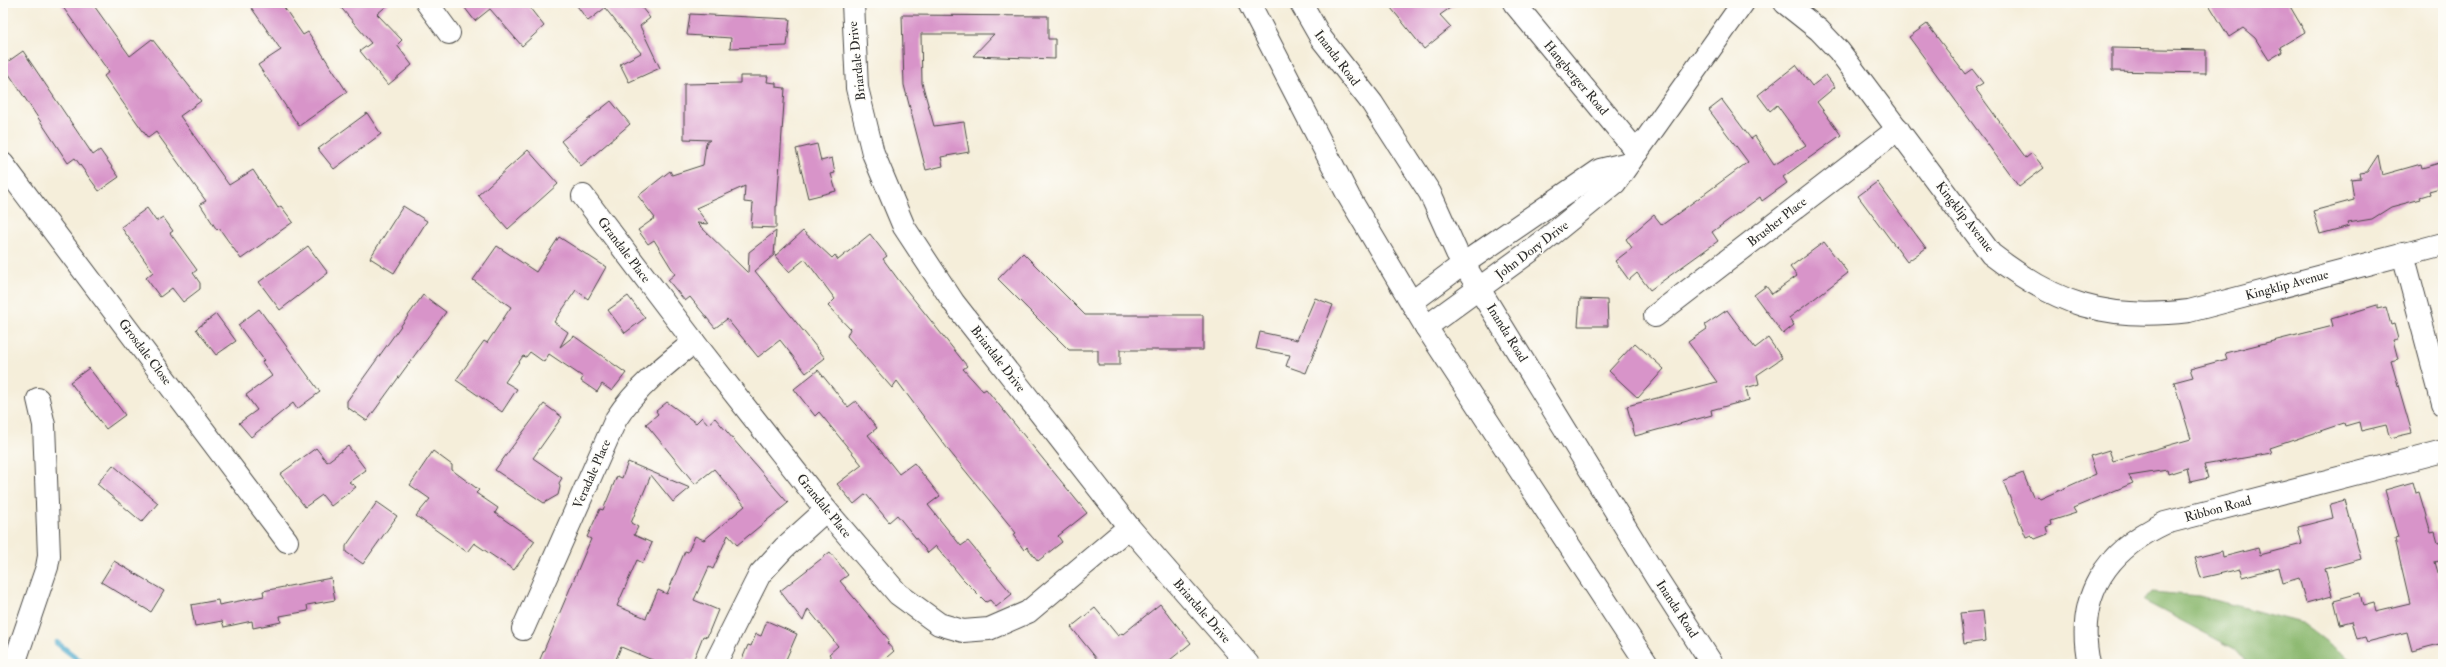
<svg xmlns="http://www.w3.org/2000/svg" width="2446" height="667" viewBox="0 0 2446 667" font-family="'IM FELL Double Pica',serif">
<rect width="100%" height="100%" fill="#fdfcf7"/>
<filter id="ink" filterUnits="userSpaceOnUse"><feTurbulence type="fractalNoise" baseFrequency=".025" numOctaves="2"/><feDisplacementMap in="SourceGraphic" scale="8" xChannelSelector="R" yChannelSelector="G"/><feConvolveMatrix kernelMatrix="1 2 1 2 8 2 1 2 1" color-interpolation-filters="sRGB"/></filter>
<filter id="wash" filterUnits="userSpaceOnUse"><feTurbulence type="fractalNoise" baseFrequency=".012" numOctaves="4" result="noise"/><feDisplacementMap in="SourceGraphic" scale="16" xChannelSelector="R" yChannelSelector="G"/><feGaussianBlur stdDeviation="0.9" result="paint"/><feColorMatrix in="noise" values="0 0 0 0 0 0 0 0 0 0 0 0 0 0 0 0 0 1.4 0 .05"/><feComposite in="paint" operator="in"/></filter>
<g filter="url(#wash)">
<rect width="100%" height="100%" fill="#f5eeda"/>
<!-- forest -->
<polygon fill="#8eba72" stroke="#5c724e" points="2152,592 2199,596 2302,623 2356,664 2248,664 2235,649 2144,601"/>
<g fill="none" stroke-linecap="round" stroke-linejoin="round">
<!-- stream -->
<polyline stroke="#4ca9cb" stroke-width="6" points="57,643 84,664"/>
</g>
<g id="blocks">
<!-- building -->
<g fill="#d894c9">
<polygon points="60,3 92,3 130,56 152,39 201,101 180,116 229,185 253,170 278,208 281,206 293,222 241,259 219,228 217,230 200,204 206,201 156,132 148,138 104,76 109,72"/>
<polygon points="248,3 281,3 303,35 308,32 347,92 299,126 258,65 281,50"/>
<polygon points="337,3 390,3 377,14 402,40 397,45 412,65 388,85 360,51 371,43"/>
<polygon points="461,3 526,3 544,26 522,46 490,9 475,21"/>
<polygon points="575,3 638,3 650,18 640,26 660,68 629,82 620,64 641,53 605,8 588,21"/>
<polygon points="1387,3 1457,3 1440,15 1451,27 1424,49"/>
<polygon points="2208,3 2288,3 2305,32 2280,47 2282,52 2269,60 2255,38 2243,28 2229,37"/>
<polygon points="690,14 790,19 787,46 730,48 731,38 687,35"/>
<polygon points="902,15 1048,16 1048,39 1055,39 1055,59 973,56 994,34 921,34 922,83 934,126 964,122 969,152 941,157 943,166 926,170 904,85"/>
<polygon points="1927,24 1965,74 1972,69 1983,83 1975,88 2026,158 2032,153 2044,168 2019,187 1909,37"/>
<polygon points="2112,48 2206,50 2206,73 2112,71"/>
<polygon points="23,51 93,155 100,150 119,177 99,191 75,158 68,163 3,65"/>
<polygon points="1796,65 1812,86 1826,75 1835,87 1817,102 1841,135 1783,177 1787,183 1762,201 1760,197 1712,232 1718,241 1650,290 1637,273 1629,280 1615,261 1632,248 1626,239 1654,215 1662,225 1748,162 1709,110 1722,100 1751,139 1755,136 1774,165 1806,145 1777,105 1770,111 1758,95"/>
<polygon points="740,76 768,76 767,82 776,83 776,87 785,88 777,206 776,206 776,228 751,227 753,203 744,202 745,186 696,208 708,224 697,223 748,273 749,252 776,231 774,255 755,271 825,358 806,373 780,340 758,357 727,319 715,328 690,297 685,301 668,280 675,274 654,240 648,244 638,230 655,218 638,196 670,171 672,175 703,165 706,143 710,140 684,139 684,84 740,83"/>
<polygon points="611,101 630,124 581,166 561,141"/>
<polygon points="367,113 381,134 334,169 318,149"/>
<polygon points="817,144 821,161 832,158 835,173 831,174 836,191 808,198 796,149"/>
<polygon points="528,150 558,184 508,229 478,195"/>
<polygon points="2378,155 2382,175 2421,164 2422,168 2443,162 2443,187 2429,191 2430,194 2420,197 2421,199 2391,207 2372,219 2348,223 2349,226 2320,234 2313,211 2354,200 2351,179 2361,178 2360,173 2367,172"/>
<polygon points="1877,182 1926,248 1907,262 1858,196"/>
<polygon points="403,206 427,221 394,273 370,258"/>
<polygon points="147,208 156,221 163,217 173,231 170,233 197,270 193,273 200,283 200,289 183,302 172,288 160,297 146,278 153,272 121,227"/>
<polygon points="803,231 832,258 835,255 838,260 870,234 887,256 883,259 900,282 967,366 963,369 983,391 986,389 1087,513 1058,536 1062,542 1038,561 1027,547 1024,550 1013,535 1016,533 950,452 897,381 892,388 847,336 850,329 828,306 835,299 805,259 789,272 775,256"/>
<polygon points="559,237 606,267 588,299 576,290 554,322 568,332 560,347 574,336 626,373 612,391 602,384 597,392 581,381 583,377 549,354 544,362 530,352 526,357 523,356 505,382 517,389 502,412 456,380 484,341 487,343 511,307 473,280 497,246 536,272"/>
<polygon points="1824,242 1848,273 1789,318 1794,325 1783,334 1754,295 1766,286 1772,294 1797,276 1790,267"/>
<polygon points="308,246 328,273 280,310 259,282"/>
<polygon points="1023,253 1085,315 1203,315 1203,350 1120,350 1120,365 1098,365 1098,350 1069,350 998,279"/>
<polygon points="423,295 446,312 367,421 347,407 347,401"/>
<polygon points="628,296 645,318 625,333 608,310"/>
<polygon points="1315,298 1333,305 1306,373 1286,366 1290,355 1256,349 1260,332 1297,340"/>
<polygon points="1580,299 1607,300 1608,326 1578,326"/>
<polygon points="2377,305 2377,309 2386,307 2391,325 2394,324 2398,339 2393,340 2398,359 2391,361 2412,433 2390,438 2386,425 2361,431 2359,422 2345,426 2344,423 2270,448 2272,453 2204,465 2208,478 2190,482 2187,468 2168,474 2167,470 2129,476 2133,483 2073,508 2076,513 2051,521 2052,525 2046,527 2048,534 2035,539 2031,535 2026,537 2003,481 2023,473 2033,497 2038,496 2040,499 2096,474 2090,456 2109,450 2113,461 2191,439 2174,382 2193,377 2190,369 2227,359 2225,353 2333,326 2331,319"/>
<polygon points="259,309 320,392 297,409 293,403 251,437 239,423 257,410 246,395 272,376 262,362 264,360 238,325"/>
<polygon points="1727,310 1755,348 1768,338 1782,358 1757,375 1759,384 1746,388 1749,400 1711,410 1712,415 1635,436 1627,406 1717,382 1688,342 1707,329 1705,325"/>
<polygon points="216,314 236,341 216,355 196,329"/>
<polygon points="1635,343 1664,369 1638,398 1609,371"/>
<polygon points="89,368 125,415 106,429 70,382"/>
<polygon points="818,370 848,407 856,401 877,428 868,435 899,474 914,463 940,496 928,505 961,546 968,541 1012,594 996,607 990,600 986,602 963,579 936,546 928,553 897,515 889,522 866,494 854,504 837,484 862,465 819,412 815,416 794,389"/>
<polygon points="667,402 696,423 702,417 708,424 715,418 788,503 737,545 728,535 713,569 709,567 694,600 718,610 707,637 703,636 693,661 687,659 685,664 662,664 621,647 614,664 538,664 591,539 587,537 600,509 603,510 617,476 622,478 628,462 690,488 673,502 651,475 631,523 638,527 634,535 652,543 643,563 637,560 617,606 646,618 658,590 667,594 685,551 688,552 695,536 704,540 745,506 714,469 695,484 646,424 658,414 656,411"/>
<polygon points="544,404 562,417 533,458 562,478 559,483 560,487 558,495 544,503 495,470"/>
<polygon points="348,446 366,470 349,482 356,487 331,506 322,495 305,507 280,474 316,448 327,462"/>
<polygon points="433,451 452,465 452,470 479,490 476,493 498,508 495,513 535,541 514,570 474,543 467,552 416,516 430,499 410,485"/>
<polygon points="113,465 158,503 142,522 97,484"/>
<polygon points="2413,482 2416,493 2419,492 2431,533 2435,532 2438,543 2443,542 2443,560 2435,562 2443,590 2443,643 2412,651 2407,632 2367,642 2365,637 2357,639 2352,621 2340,624 2334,600 2360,593 2363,606 2374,603 2376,611 2410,603 2395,539 2398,538 2385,490"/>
<polygon points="2345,500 2361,559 2325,569 2332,596 2306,603 2299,578 2283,583 2279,567 2242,577 2240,569 2201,578 2195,558 2222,551 2223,557 2258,548 2260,555 2302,544 2298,527 2333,518 2330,504"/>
<polygon points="377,502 397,516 363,564 346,552 346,546"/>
<polygon points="830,552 848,575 840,581 890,641 887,643 894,651 879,664 836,664 829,654 838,646 808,609 803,621 780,591"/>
<polygon points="114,561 164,591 151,612 101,582"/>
<polygon points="331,578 335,600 307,605 308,611 280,616 281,622 253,628 252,621 224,627 222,621 195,626 191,605 218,600 219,605 264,596 263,591"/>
<polygon points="1160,604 1191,643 1165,664 1101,664 1071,627 1095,608 1118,636 1122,633 1123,634"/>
<polygon points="1983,611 1986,641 1964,644 1960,613"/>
<polygon points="767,621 797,634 784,664 740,664 748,645 751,646 756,634 761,636"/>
</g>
</g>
</g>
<g filter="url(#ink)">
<use href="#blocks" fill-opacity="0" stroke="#494845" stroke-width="1"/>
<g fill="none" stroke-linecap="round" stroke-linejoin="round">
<defs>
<g id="minor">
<polyline points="427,3 449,33"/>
<polyline points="853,3 857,88 873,153 904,227 954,303 1129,527 1248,664"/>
<polyline points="1249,3 1349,197 1426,327 1540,244 1615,183 1743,3"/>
<polyline points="1514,3 1637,152"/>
<path d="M1785,3L1819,30L1839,51L1991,254C2057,305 2106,321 2189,311L2443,244"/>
<polyline points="3,164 287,541"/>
<polyline points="583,196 694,342 826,510 898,594 939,624 963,631 989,629 1028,612 1129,527"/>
<polyline points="2403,254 2443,404"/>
<polyline points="1412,302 1463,264 1600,170 1629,163"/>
<polyline points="1655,316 1898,129"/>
<path d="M523,629L616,419C636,388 665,365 694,342"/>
<polyline points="14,664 47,567 49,556 44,425 38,399"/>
<polyline points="715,664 760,574 784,548 826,510"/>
<path d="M2089,664C2075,597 2105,551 2165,523L2443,451"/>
</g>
<g id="major">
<polyline points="1301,3 1321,38 1372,103 1430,193 1457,253 1656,577 1712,664"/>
<polyline points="1426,327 1647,664"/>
</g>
</defs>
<!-- minor casing -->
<use href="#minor" stroke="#494845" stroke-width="24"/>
<!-- major casing -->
<use href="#major" stroke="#494845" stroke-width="24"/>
<!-- minor -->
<use href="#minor" stroke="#fff" stroke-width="22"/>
<!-- major -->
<use href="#major" stroke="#fff" stroke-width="22"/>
</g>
</g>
<g text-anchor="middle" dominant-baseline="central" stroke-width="3" stroke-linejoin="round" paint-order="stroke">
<!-- street labels -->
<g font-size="13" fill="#2b2b2b" stroke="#fdfcf7">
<text transform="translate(1337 58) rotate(53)">Inanda Road</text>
<text transform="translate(857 61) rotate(-96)">Briardale Drive</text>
<text transform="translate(1576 78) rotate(50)">Hangberger Road</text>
<text transform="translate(1965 217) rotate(52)">Kingklip Avenue</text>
<text transform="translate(1777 222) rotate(-38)">Brusher Place</text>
<text transform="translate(624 250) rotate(53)">Grandale Place</text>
<text transform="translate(1532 250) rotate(-37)">John Dory Drive</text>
<text transform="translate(2287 285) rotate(-15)">Kingklip Avenue</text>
<text transform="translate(1507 333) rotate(58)">Inanda Road</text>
<text transform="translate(145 352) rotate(53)">Grosdale Close</text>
<text transform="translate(998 359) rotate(52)">Briardale Drive</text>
<text transform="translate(592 474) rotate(-66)">Veradale Place</text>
<text transform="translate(824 506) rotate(51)">Grandale Place</text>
<text transform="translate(2218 509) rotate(-15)">Ribbon Road</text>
<text transform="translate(1677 609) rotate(57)">Inanda Road</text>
<text transform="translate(1202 611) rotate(49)">Briardale Drive</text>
</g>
</g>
<!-- margin -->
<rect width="2446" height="667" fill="none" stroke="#fdfcf7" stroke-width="16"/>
</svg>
